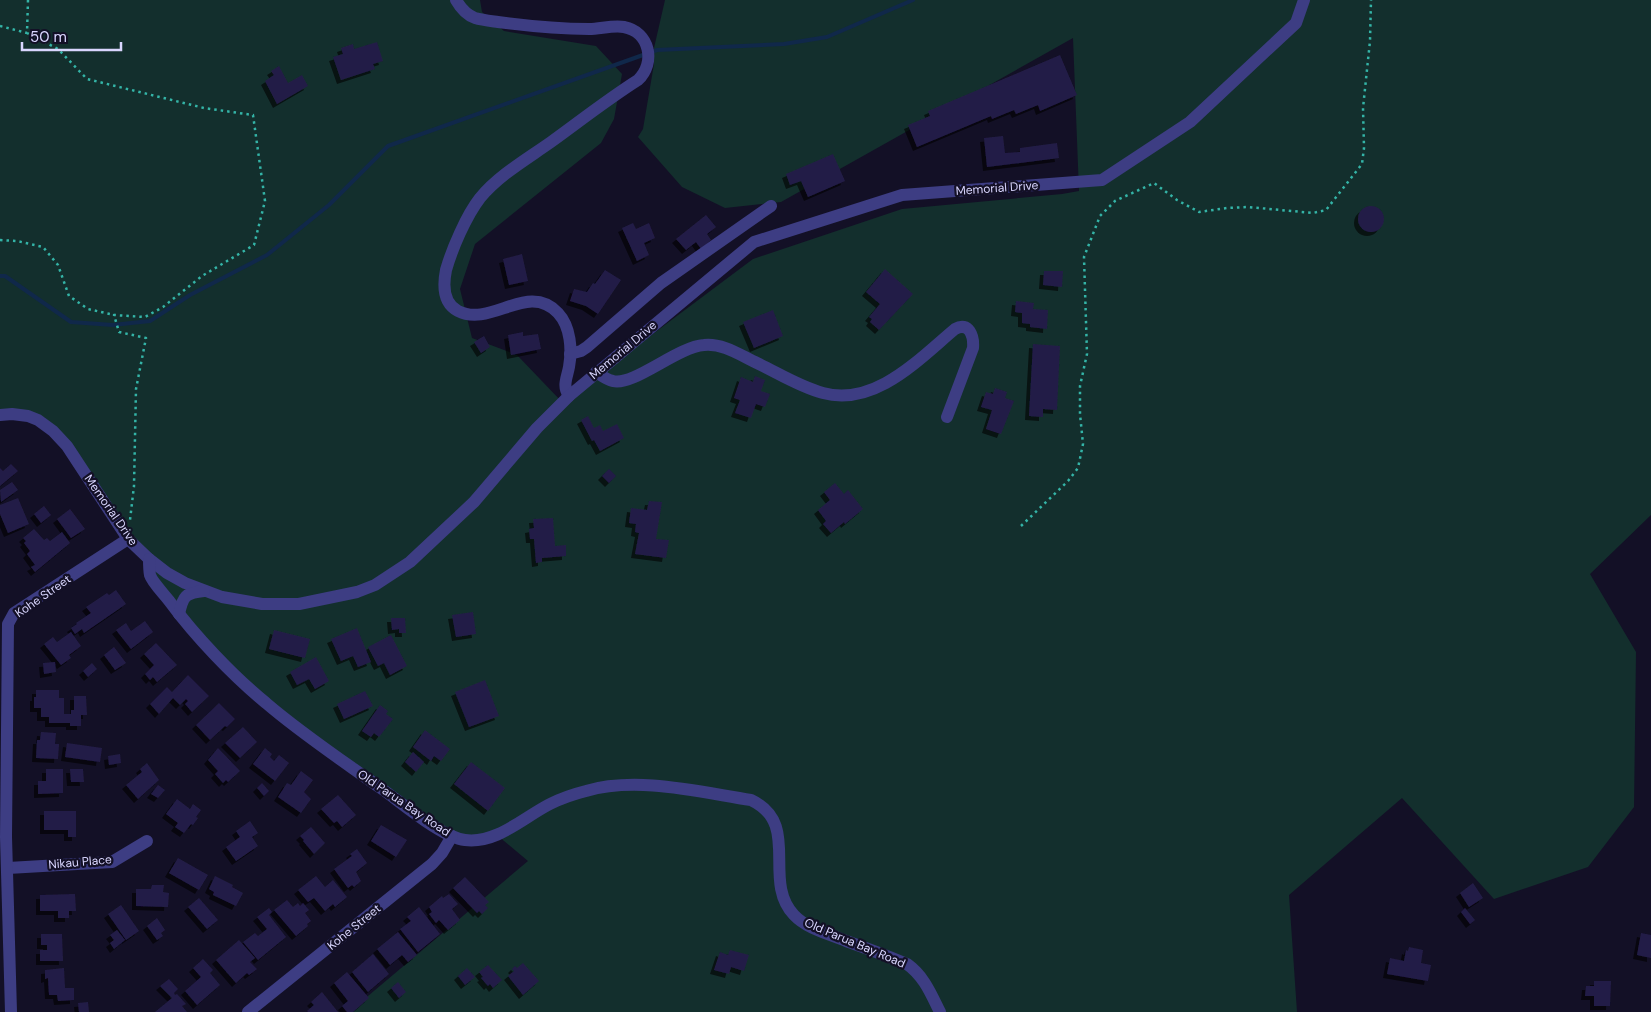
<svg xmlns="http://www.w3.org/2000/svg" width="1651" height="1012" viewBox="0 0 1651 1012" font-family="'DM Sans',sans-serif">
<defs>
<filter id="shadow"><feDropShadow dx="-4" dy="4" stdDeviation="0" flood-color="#0009"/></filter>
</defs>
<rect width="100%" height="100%" fill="#131026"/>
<!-- green -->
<polygon fill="#132f2d" points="0,0 480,0 482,12 504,31 596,46 622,74 614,119 601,143 475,244 460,289 472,338 517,355 562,402 753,259 902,209 1062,194 1079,191 1073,38 781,202 725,208 682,187 638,137 643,129 654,64 654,48 665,0 1651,0 1651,515 1590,574 1636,652 1634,807 1588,867 1494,899 1402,798 1289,895 1297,1012 349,1012 528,861 497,835 456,837 270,705 178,612 44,417 0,420"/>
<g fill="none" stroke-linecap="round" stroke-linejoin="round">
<!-- stream -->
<polyline stroke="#10284a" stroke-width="4" points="0,276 5,276 71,322 113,325 150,321 190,295 267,255 329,205 388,146 657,50 784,44 827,37 913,0"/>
</g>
<!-- building -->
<g fill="#231d46" filter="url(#shadow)">
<polygon points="377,42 383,61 373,64 375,69 341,80 333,57 343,54 341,48 353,44 354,49"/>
<polygon points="1060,55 1077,95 1040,111 1038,105 1016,114 1014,110 992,119 991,116 917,147 908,125 930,116 928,111"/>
<polygon points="279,66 288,83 302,75 308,86 277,104 265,81 274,75 271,71"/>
<polygon points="1003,136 1005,153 1020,152 1020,148 1057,143 1059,158 987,167 984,138"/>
<polygon points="833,154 845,181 808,197 801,181 790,185 786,174"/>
<circle cx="1371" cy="219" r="13"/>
<polygon points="706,215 716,227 707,234 711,240 701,249 696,242 686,250 676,239"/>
<polygon points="633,223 636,229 649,223 655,238 644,243 649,255 637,261 622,228"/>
<polygon points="522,254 528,281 509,285 503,259"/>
<polygon points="885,269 913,294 879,330 870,322 872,319 869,317 880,304 866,292"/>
<polygon points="605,270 621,280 598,314 586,306 570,301 574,289 587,292 593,283 595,284"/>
<polygon points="1044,271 1063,271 1062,287 1043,285"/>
<polygon points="1016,301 1034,303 1033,309 1048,310 1047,329 1030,327 1030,324 1022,323 1022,313 1015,312"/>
<polygon points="773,310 783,336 754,348 743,322"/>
<polygon points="523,332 523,336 538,334 541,349 511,355 508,335"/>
<polygon points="484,336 490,347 481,353 474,342"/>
<polygon points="1033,344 1060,346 1057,410 1043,409 1043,417 1029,416"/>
<polygon points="755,376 765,380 761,391 770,394 765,407 756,404 751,418 735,413 740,400 734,398 741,377 753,382"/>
<polygon points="995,388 1007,392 1005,398 1014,401 1001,434 986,429 992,410 981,407 986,392 993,394"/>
<polygon points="588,416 594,428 600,425 603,431 617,424 624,438 600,451 594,440 592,441 581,420"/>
<polygon points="11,464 18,471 0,486 0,468 3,471"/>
<polygon points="609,469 616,476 609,483 602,476"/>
<polygon points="12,482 18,490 1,502 0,490"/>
<polygon points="835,483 844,494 848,490 863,509 845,524 844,522 831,533 823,524 826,521 818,510 830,500 824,492"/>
<polygon points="18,498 29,524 8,533 0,514 0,505"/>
<polygon points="649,501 662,502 656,539 669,540 666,558 635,554 639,533 635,532 636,524 629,523 631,508 647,510"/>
<polygon points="44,506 51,515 41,523 34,514"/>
<polygon points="70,509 85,529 71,538 57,519"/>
<polygon points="553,518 555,546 566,545 566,556 542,558 542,562 536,563 534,539 530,539 529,529 534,528 533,519"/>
<polygon points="34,529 44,540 47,538 50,541 62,532 70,543 35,572 31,567 35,565 27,554 30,551 24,543 26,541 23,538"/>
<polygon points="116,590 126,604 84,633 82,629 75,634 71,628 77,624 76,623 91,613 86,607 107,593 109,595"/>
<polygon points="473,612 476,634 456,637 452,615"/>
<polygon points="391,618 405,618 406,633 399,633 399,629 392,630"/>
<polygon points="145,621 153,632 131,649 116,630 126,623 131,631"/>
<polygon points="357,628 371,662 358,667 353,656 341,661 331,639"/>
<polygon points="274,630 310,639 305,658 269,649"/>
<polygon points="71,632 81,646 69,655 71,658 61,665 44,644 53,637 57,642"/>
<polygon points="391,635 407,666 390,675 384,663 378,666 368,647"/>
<polygon points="156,643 177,665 157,682 153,677 150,680 145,674 154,665 144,654"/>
<polygon points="114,647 126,663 115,670 104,655"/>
<polygon points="316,657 329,681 315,689 309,679 297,685 290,672"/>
<polygon points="55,662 56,672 44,674 43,663"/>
<polygon points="92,663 97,669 88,677 83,671"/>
<polygon points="188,675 209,696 192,712 185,704 188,701 186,699 180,705 173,698 159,714 150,704 167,687 172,692"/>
<polygon points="485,680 499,716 469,727 455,692"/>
<polygon points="36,690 59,690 59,698 64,698 64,714 71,714 71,710 74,710 74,696 86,696 87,715 81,715 81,726 70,726 70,723 49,723 49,717 41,717 41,708 34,708 34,697 36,697"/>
<polygon points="365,691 373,706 344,719 337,704"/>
<polygon points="219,703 235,719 227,727 225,726 210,740 196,725"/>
<polygon points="380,705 388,711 386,714 393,719 379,737 374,733 371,737 362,731"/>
<polygon points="243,727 257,742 240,758 225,743"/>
<polygon points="425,730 450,749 441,761 434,756 431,761 413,747"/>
<polygon points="41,732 56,733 55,744 59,744 58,759 36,758 37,740 40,740"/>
<polygon points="67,743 102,748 100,762 65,757"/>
<polygon points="218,748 240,771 228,782 226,780 223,783 215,774 218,771 208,760"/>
<polygon points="265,748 272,754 270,757 274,761 279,755 289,763 275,781 253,764"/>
<polygon points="413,752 424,762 416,772 405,762"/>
<polygon points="120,754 121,763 109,765 108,756"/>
<polygon points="471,762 505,788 488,811 454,784"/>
<polygon points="147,763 159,780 138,799 126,785 142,772 140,769"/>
<polygon points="46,769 63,769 63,793 38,794 38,781 46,781"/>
<polygon points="70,769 83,769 84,782 71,782"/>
<polygon points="301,771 313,780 304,792 311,799 301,813 278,797 287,783 291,785"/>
<polygon points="262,783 269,791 264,796 257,788"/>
<polygon points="158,785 165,790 158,798 151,794"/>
<polygon points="338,795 356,815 342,827 337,821 334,823 321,809"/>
<polygon points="177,799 190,809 193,804 201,810 196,817 198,818 193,825 191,824 184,833 175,827 178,823 166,814"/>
<polygon points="44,811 76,811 76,837 68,837 68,830 44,830"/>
<polygon points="250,821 258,833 252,837 258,846 236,861 226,847 240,837 236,831"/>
<polygon points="381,825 407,840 396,857 371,841"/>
<polygon points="311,827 325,843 314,854 303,841 304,840 300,836"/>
<polygon points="357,849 367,863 356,872 361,881 354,887 352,885 348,888 334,869 352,856 350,854"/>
<polygon points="178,858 208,875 199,890 169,873"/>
<polygon points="215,876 233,885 232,887 243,893 236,906 213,895 214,892 209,889"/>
<polygon points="316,876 325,887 333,880 347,897 335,907 333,904 325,911 314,898 308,902 298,890"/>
<polygon points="465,877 489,902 485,905 488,908 482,914 479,911 477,913 453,888"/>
<polygon points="1473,883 1483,898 1469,907 1460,893"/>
<polygon points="152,885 164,885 163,892 169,893 168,907 136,906 136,889 151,889"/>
<polygon points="75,894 76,911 69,911 69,918 58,918 58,911 40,911 40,895"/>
<polygon points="449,894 458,904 452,909 460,920 448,930 439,920 436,923 429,914 432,912 429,907 442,896 443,898"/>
<polygon points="199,898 218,920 207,929 188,907"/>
<polygon points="287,900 293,907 298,903 300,906 303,903 309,910 305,913 311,921 307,924 308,926 296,936 274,910"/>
<polygon points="121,905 139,931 126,940 108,914"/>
<polygon points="419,907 440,934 418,952 400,929 411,921 407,917"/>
<polygon points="269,908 272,912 269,915 286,937 258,960 243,942 255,933 258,936 267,929 257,917"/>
<polygon points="1465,908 1475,920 1470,924 1461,912"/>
<polygon points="157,918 165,930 161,933 163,936 157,940 147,926"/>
<polygon points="117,930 125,940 114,949 110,943 114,940 110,935"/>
<polygon points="398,932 417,955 408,962 402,955 390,965 377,949"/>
<polygon points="1641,933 1651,935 1651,958 1637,955"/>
<polygon points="41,934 62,934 63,961 40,961 40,950 47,950 47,945 41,945"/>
<polygon points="239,940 255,958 250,962 257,969 249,975 247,973 236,983 216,960"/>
<polygon points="1409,947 1423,950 1421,963 1431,965 1428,981 1387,974 1390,958 1404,961 1406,950 1408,951"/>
<polygon points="730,950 749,955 744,971 731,967 729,974 714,970 720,952 728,955"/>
<polygon points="373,954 389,974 368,992 352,972"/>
<polygon points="203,959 213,970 210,973 220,985 197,1005 185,991 201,977 193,968"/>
<polygon points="523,963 539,981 523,995 508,976 514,971 512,969 515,966 517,968"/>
<polygon points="488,965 502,980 493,988 490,984 488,986 481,978 483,977 479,972"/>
<polygon points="64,968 65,988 74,988 74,1000 58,1001 57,995 49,995 48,978 45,979 45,970"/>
<polygon points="467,968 475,977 465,985 458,976"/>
<polygon points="347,972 369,998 353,1012 347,1012 342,1006 348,1001 334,983"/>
<polygon points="169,979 178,989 174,993 175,995 177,994 186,1004 182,1006 187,1012 155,1012 172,998 160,986"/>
<polygon points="1594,981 1611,981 1610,1006 1594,1006 1594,996 1585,996 1586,986 1594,986"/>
<polygon points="398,982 406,992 399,998 391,988"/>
<polygon points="322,992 338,1012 308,1012 307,1011 314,1005 311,1002"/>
<polygon points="88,1002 89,1012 79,1012 78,1003"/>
</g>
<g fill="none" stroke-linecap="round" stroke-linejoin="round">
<!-- path -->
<g stroke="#34b4a7" stroke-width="2.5" stroke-dasharray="2.5 4" stroke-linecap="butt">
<polyline points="28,0 27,33 58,49 87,79 204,108 253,115 265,201 254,245 202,276 163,307 145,317 114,315 119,332 146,338 136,389 134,486 130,520"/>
<polyline points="0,26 27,33"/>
<polyline points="0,240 17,241 43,247 58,265 69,296 88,309 114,315"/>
<polyline points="1021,526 1068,481 1078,468 1083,444 1080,414 1080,386 1087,354 1084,257 1100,216 1115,201 1154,183 1177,200 1199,212 1227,208 1248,207 1313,213 1326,210 1362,164 1364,148 1363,108 1370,41 1371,0"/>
</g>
<!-- minor -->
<g stroke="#3d3d83" stroke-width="12">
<path d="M456,0C460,7 467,15 475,18C482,20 491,21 498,22C528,26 559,29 589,29C600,29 613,25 624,27C650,32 656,63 638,80C608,99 580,121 551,142C527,159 499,175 480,198C466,216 452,249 446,270C443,285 443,303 458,311C491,328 528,281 558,313C571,327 572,350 569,367C567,378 562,386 569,396"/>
<polyline points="570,354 581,351 587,347 661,283 771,206"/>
<path d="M596,372C602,376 607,380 613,381C634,386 677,347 704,345C723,343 740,355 757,363C778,373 800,387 823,393C875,407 919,359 955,329C969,321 974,336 973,348L947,417"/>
<polyline points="0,415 12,414 28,416 38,420 53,431 67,446 128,539 149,559 167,573 185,583 222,597 262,604 299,604 357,592 375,585 410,562 474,502 537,428 569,396 754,242 902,195 1102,180 1190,122 1296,23 1304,0"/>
<path d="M149,559C149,564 149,570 150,575C152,582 165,595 170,602C195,636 233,676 266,703C302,734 343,761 382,789C402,803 441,837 465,840C497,844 524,817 550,804C562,798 574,794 586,791C637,776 699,792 751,800C802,824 761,880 794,915C807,929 829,934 846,941C866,948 887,956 907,964C924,976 931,994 940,1012"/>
<path d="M179,614C183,596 185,593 204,591"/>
<polyline points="8,868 112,862 147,841"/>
<polyline points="11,1012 6,837 8,624 14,613 128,539"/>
<polyline points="248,1012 432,864 442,853 452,836"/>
</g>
</g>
<g text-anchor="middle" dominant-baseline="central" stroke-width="4.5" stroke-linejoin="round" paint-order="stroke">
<!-- street labels -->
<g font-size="12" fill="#d9d6fe" stroke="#131026">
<text transform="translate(997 188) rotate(-4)">Memorial Drive</text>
<text transform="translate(623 350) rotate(-40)">Memorial Drive</text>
<text transform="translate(111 510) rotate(55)">Memorial Drive</text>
<text transform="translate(43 596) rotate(-35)">Kohe Street</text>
<text transform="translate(404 803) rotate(34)">Old Parua Bay Road</text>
<text transform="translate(80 862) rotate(-5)">Nikau Place</text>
<text transform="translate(354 927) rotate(-39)">Kohe Street</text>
<text transform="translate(855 943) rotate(23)">Old Parua Bay Road</text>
</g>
</g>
<!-- scale -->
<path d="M22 42v8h99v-8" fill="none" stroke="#d9d6fe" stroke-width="2.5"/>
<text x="30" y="42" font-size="15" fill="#d9d6fe" stroke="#131026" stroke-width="4" paint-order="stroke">50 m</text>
</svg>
